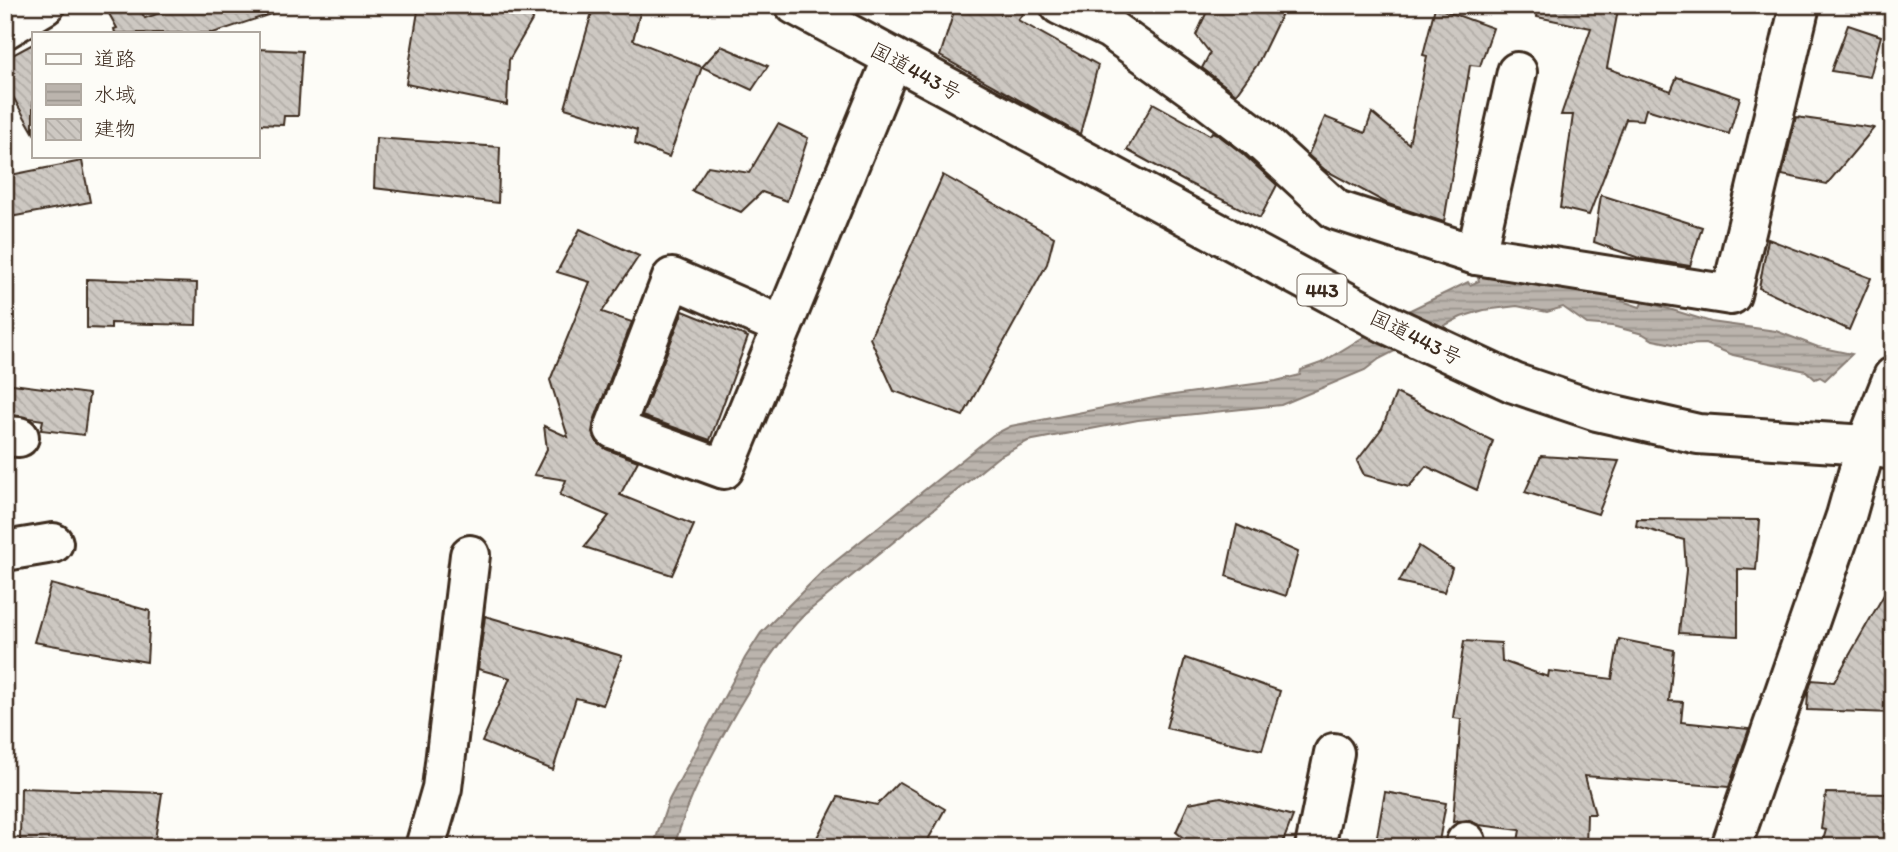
<svg xmlns="http://www.w3.org/2000/svg" width="1898" height="852" viewBox="0 0 1898 852" font-family="Itim,'Klee One',sans-serif">
<defs>
<pattern id="water-rules" width="6" height="5" patternUnits="userSpaceOnUse" patternTransform="scale(1.75)"><rect width="6" height="5" fill="#bbb4ad"/><path d="M0 2.5h6" fill="none" stroke="#99938c"/></pattern>
<pattern id="building-back-hatch" width="6" height="6" patternUnits="userSpaceOnUse" patternTransform="scale(1.75)"><rect width="6" height="6" fill="#cdc8c2"/><path d="M-1 5l2 2M0 0l6 6M5-1l2 2" fill="none" stroke="#b1aca6"/></pattern>
</defs>
<rect width="100%" height="100%" fill="#fdfcf7"/>
<filter id="ink" filterUnits="userSpaceOnUse"><feTurbulence type="fractalNoise" baseFrequency=".0143" numOctaves="2"/><feDisplacementMap in="SourceGraphic" scale="14" xChannelSelector="R" yChannelSelector="G"/><feConvolveMatrix kernelMatrix="1 2 1 2 8 2 1 2 1" color-interpolation-filters="sRGB"/></filter>
<g filter="url(#ink)">
<!-- water -->
<path fill="url(#water-rules)" stroke="#887d74" stroke-width="2" d="M1487,272L1582,288L1615,298L1617,296L1623,297L1622,301L1640,307L1643,301L1711,322L1776,331L1818,347L1852,354L1825,380L1820,377L1815,379L1806,371L1733,355L1706,344L1678,345L1653,340L1643,334L1612,326L1587,324L1563,307L1547,312L1517,306L1484,310L1461,317L1379,359L1365,370L1281,405L1138,420L1028,441L998,457L805,614C776,643 758,675 737,710C712,754 688,798 674,847H653L669,800L745,658L761,633L821,573L993,435L1011,426L1159,397L1276,381L1300,375L1301,370L1321,363L1400,315L1468,282L1470,285L1479,281L1478,278Z"/>
<!-- building -->
<g fill="url(#building-back-hatch)" stroke="#3b2a1e" stroke-width="2">
<polygon points="104,5 137,5 145,18 183,5 282,5 283,10 213,33 115,33 114,29 117,28"/>
<polygon points="419,5 541,5 509,60 507,105 406,84"/>
<polygon points="594,5 642,5 633,40 702,67 669,157 635,144 637,130 565,108"/>
<polygon points="956,5 1029,5 1018,20 1098,65 1080,134 940,56"/>
<polygon points="1210,5 1286,5 1257,65 1236,94 1202,68 1210,53 1196,35"/>
<polygon points="1538,5 1619,5 1607,68 1671,91 1677,77 1740,98 1729,134 1646,109 1643,120 1626,119 1589,215 1560,208 1573,115 1561,115 1591,28 1537,17"/>
<polygon points="1435,7 1493,28 1480,66 1470,65 1444,222 1388,204 1325,170 1308,155 1325,117 1365,133 1372,113 1409,144 1427,56 1423,55"/>
<polygon points="1848,25 1881,36 1870,77 1831,71"/>
<polygon points="33,44 33,132 5,83 5,59"/>
<polygon points="721,46 768,66 752,90 702,67"/>
<polygon points="257,49 302,51 298,116 284,116 283,125 257,124"/>
<polygon points="1153,103 1210,135 1212,132 1217,134 1243,154 1277,185 1260,218 1184,181 1127,150"/>
<polygon points="1796,117 1874,128 1827,184 1782,175"/>
<polygon points="778,124 808,138 787,201 762,192 741,212 692,191 708,166 749,173"/>
<polygon points="376,138 500,147 498,203 374,188"/>
<polygon points="82,161 90,202 5,218 5,176"/>
<polygon points="943,175 1054,237 1047,264 963,416 894,391 870,338"/>
<polygon points="1601,195 1702,227 1690,266 1639,258 1594,242"/>
<polygon points="580,229 639,256 602,312 632,322 594,421 592,432 597,442 606,449 638,461 620,495 694,525 672,575 584,547 609,516 560,495 566,480 534,475 547,449 544,426 568,437 550,380 590,282 557,272"/>
<polygon points="1768,239 1871,278 1849,330 1759,288"/>
<polygon points="87,279 197,283 196,325 111,323 111,329 87,328"/>
<polygon points="683,311 748,337 710,440 642,416"/>
<polygon points="5,383 89,394 84,435 41,430 43,420 5,414"/>
<polygon points="1396,393 1493,441 1477,490 1426,466 1409,487 1364,475 1357,461 1382,428"/>
<polygon points="1541,456 1619,461 1598,514 1525,492"/>
<polygon points="1637,519 1760,520 1756,570 1738,569 1738,636 1679,633 1686,570 1684,540 1636,526"/>
<polygon points="1237,525 1298,552 1286,596 1226,576"/>
<polygon points="1419,546 1452,568 1444,592 1399,582"/>
<polygon points="1893,579 1893,713 1807,710 1808,692 1812,680 1834,682"/>
<polygon points="51,584 150,611 147,662 34,642"/>
<polygon points="485,616 622,656 603,705 576,698 553,770 482,742 510,678 478,669"/>
<polygon points="1619,639 1674,650 1669,701 1683,702 1681,722 1749,729 1729,787 1585,776 1595,814 1587,814 1586,847 1517,847 1520,830 1479,825 1467,820 1453,822 1461,719 1453,718 1464,641 1501,643 1502,661 1548,677 1549,671 1612,679"/>
<polygon points="1185,658 1280,691 1262,750 1166,728"/>
<polygon points="899,782 945,809 924,847 812,847 838,797 877,805"/>
<polygon points="21,788 162,793 154,847 107,847 20,841"/>
<polygon points="1385,792 1446,803 1438,847 1375,847"/>
<polygon points="1826,793 1893,794 1893,847 1821,847 1826,830 1821,829"/>
<polygon points="1221,797 1293,816 1281,847 1194,847 1176,832 1189,803"/>
</g>
<g fill="none" stroke-linecap="round" stroke-linejoin="round">
<defs>
<g id="minor">
<polyline points="1060,5 1110,29 1195,90 1257,137 1336,210 1476,255"/>
<polyline points="5,29 45,5"/>
<polyline points="1517,72 1476,255 1731,295 1800,5"/>
<polyline points="783,326 672,278 614,429 724,469 893,58"/>
<polyline points="5,436 19,437"/>
<polyline points="5,551 53,543"/>
<polyline points="425,847 442,788 470,555"/>
<polyline points="1315,847 1334,753"/>
<polyline points="1466,847 1466,842"/>
</g>
<polyline id="tertiary" points="1731,847 1846,516 1866,445 1893,377"/>
<polyline id="trunk" points="795,5 1385,323 1514,383 1597,411 1698,434 1866,445 1893,450"/>
</defs>
<!-- minor casing -->
<use href="#minor" stroke="#3b2a1e" stroke-width="44"/>
<!-- tertiary casing -->
<use href="#tertiary" stroke="#3b2a1e" stroke-width="44"/>
<!-- trunk casing -->
<use href="#trunk" stroke="#3b2a1e" stroke-width="44"/>
<!-- minor -->
<use href="#minor" stroke="#fdfcf7" stroke-width="38"/>
<!-- tertiary -->
<use href="#tertiary" stroke="#fdfcf7" stroke-width="38"/>
<!-- trunk -->
<use href="#trunk" stroke="#fdfcf7" stroke-width="38"/>
</g>
</g>
<g text-anchor="middle" dominant-baseline="central" stroke-width="7" stroke-linejoin="round" paint-order="stroke">
<!-- shield labels -->
<rect fill="#fdfcf7" stroke="#75695f" stroke-width="2" x="1297.5" y="274.5" width="49" height="31" rx="5"/>
<g font-size="19" font-weight="bold" fill="#3b2a1e">
<text x="1322" y="290">443</text>
</g>
<!-- street labels -->
<g font-size="21" fill="#3b2a1e" stroke="#fdfcf7">
<text transform="translate(916 71) rotate(28)">国道443号</text>
<text transform="translate(1416 337) rotate(26)">国道443号</text>
</g>
</g>
<!-- margin -->
<rect width="1898" height="852" fill="none" stroke="#fdfcf7" stroke-width="28"/>
<rect x="14" y="14" width="1870" height="824" fill="none" stroke="#3b2a1e" stroke-width="2.5" filter="url(#ink)"/>
<!-- legend -->
<rect x="32" y="32" width="228" height="126" fill="#fdfcf7" stroke="#afa8a0" stroke-width="2"/>
<rect x="46" y="54" width="35" height="10" fill="#fdfcf7" stroke="#afa8a0" stroke-width="2"/>
<text x="94" y="66" font-size="21" fill="#3b2a1e">道路</text>
<rect x="46" y="84" width="35" height="21" fill="url(#water-rules)" stroke="#afa8a0" stroke-width="2"/>
<text x="94" y="102" font-size="21" fill="#3b2a1e">水域</text>
<rect x="46" y="119" width="35" height="21" fill="url(#building-back-hatch)" stroke="#afa8a0" stroke-width="2"/>
<text x="94" y="136" font-size="21" fill="#3b2a1e">建物</text>
</svg>
